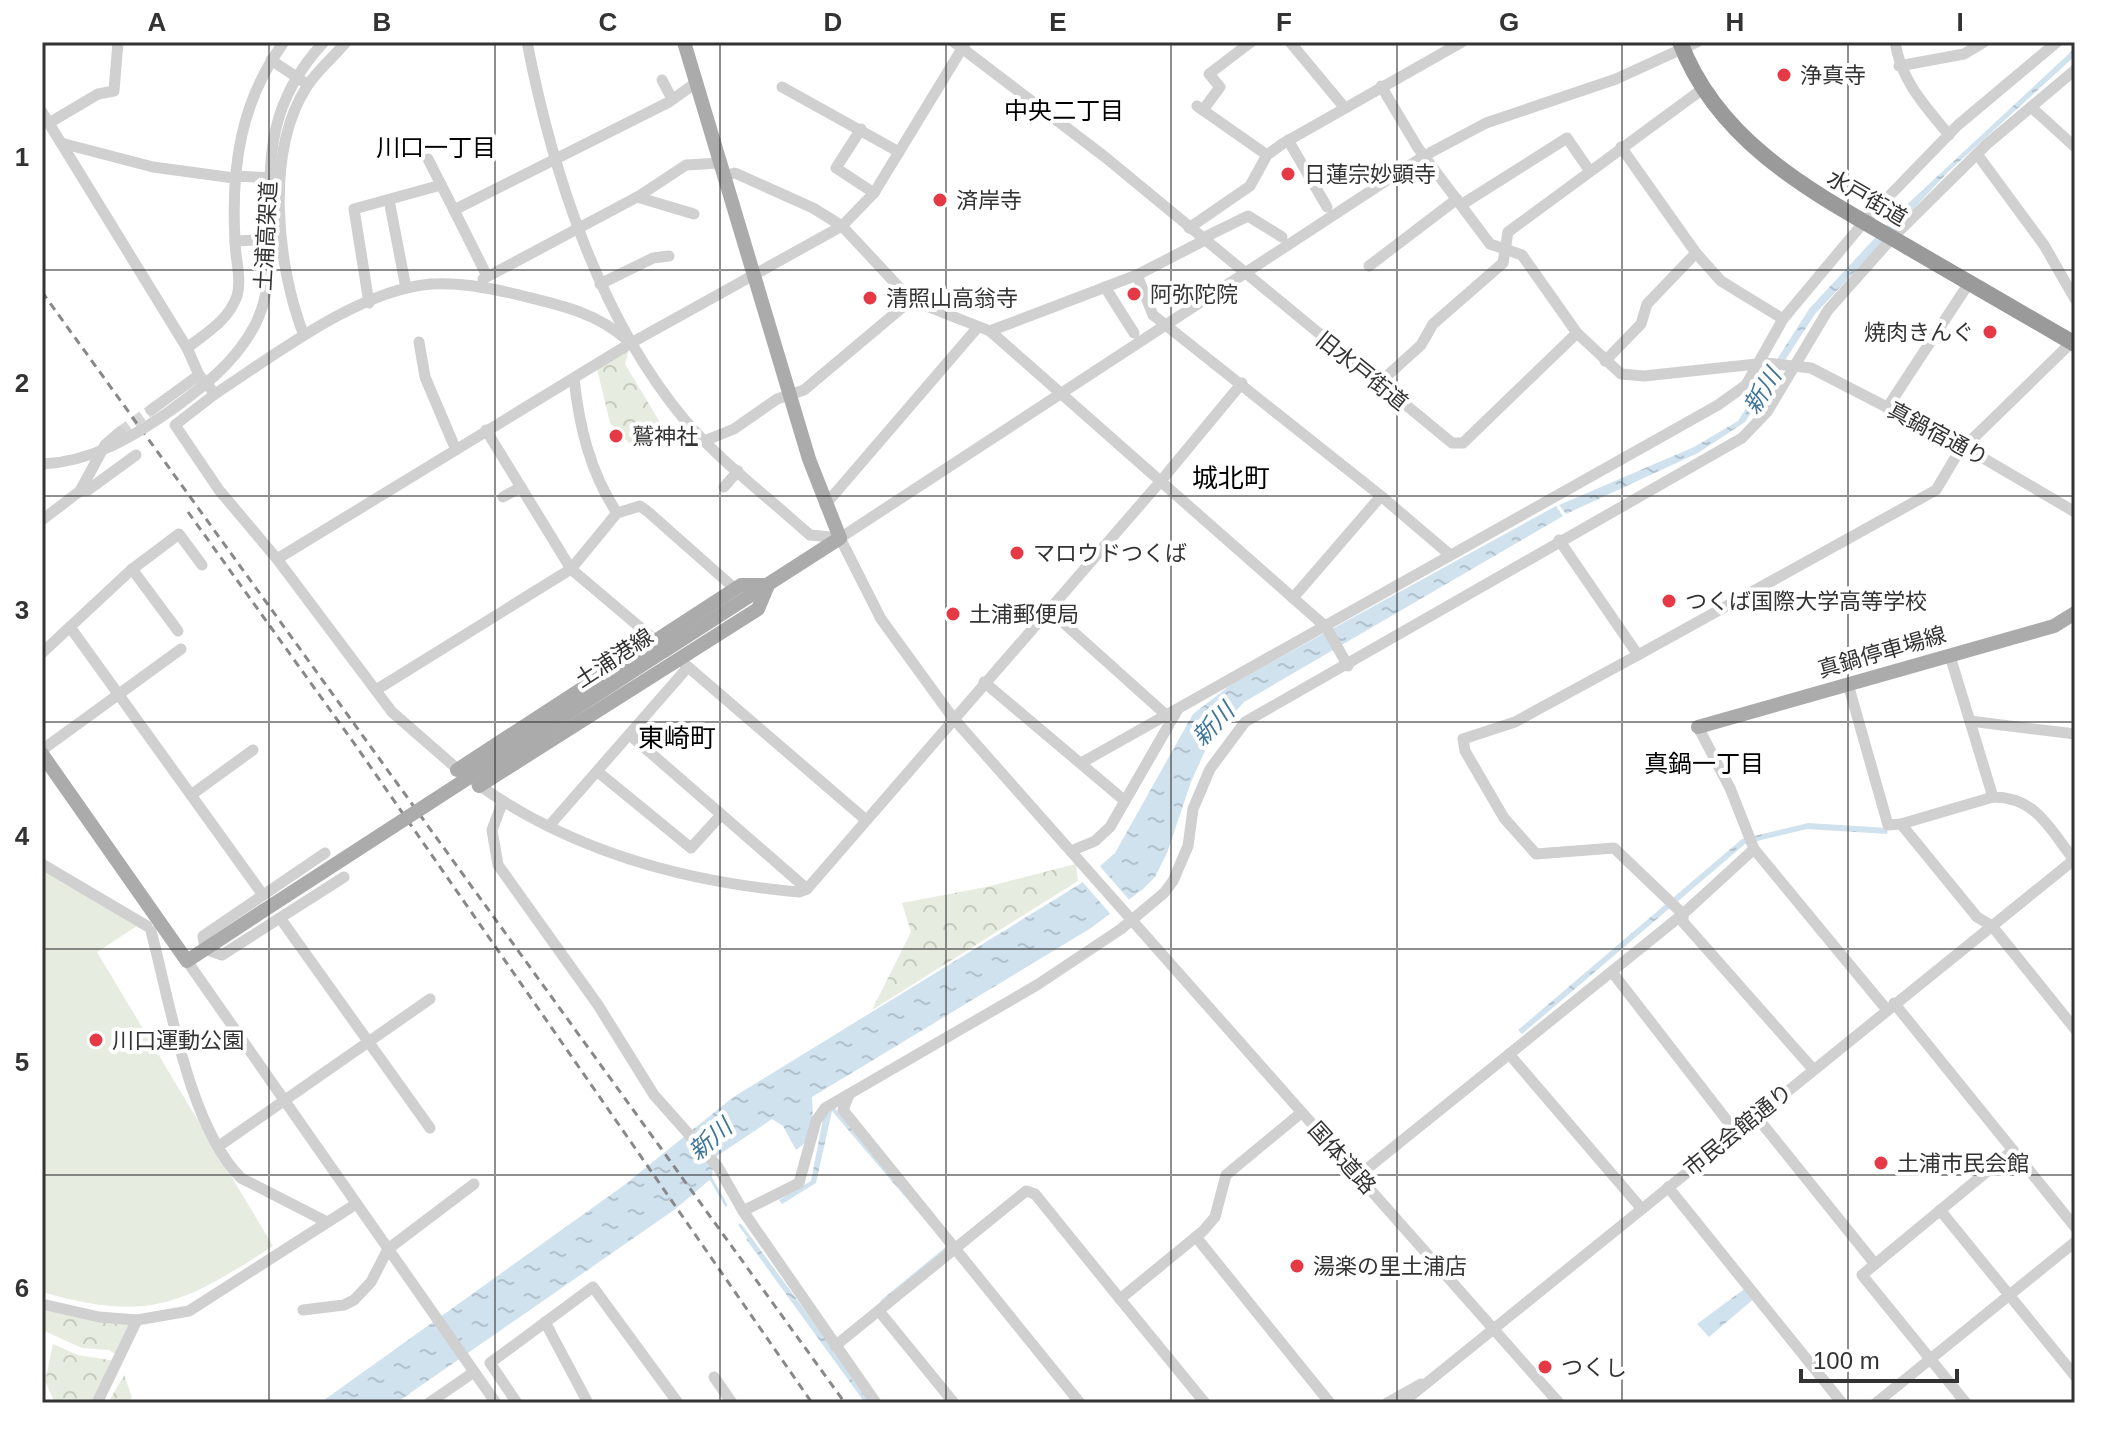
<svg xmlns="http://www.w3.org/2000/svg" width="2117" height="1445" viewBox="0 0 2117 1445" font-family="Arial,'Noto Sans JP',sans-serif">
<defs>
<pattern id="forest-crowns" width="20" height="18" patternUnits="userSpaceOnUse" patternTransform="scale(2)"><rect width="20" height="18" fill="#e6ecdf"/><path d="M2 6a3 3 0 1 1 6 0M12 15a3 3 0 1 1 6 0" fill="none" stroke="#c6cbc0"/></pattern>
<pattern id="water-ripples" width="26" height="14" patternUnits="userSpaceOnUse" patternTransform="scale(2)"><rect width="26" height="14" fill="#cfe2ee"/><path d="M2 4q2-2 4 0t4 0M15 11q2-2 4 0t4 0" fill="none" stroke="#b2c2cd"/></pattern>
</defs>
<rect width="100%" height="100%" fill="#fff"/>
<!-- forest -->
<g fill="url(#forest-crowns)">
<polygon points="629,349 625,364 664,429 631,445 610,423 597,369"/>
<polygon points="1076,864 1078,881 872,1010 911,932 902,903 986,887"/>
<polygon points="42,1308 134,1323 118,1356 109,1350 82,1348 42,1330"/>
<polygon points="53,1344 78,1355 116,1361 95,1403 55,1403 45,1381"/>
<polygon points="124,1375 132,1397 129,1403 108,1403"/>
</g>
<!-- garden -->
<path fill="#e6ecdf" d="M42,868L137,926L97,952L273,1246C183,1304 149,1323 42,1292Z"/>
<!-- water -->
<g fill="url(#water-ripples)">
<polygon points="2075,48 2075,56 1949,171 1815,314 1745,422 1698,453 1566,514 1559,505 1694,447 1738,421 1809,309 1900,211"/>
<path d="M1556,506L1563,516L1244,702L1210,740L1191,782L1167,853L1155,877L1143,889L1091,928L812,1097C813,1116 815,1139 796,1150L783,1126L772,1119L714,1158L712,1178L674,1210L396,1403H320L623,1186L732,1098L1080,884L1115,853L1193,714L1232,684Z"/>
<polygon points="1808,823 1888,828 1887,834 1807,829 1745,844 1522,1034 1518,1030 1742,839"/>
<polygon points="833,1106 952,1247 883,1306 880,1301 947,1246 832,1111 816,1183 782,1204 779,1200 811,1181 823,1119"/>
<polygon points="751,1237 873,1403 865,1403 746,1239"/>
<polygon points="1747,1287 1756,1297 1709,1337 1697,1324"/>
</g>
<!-- pier -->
<polygon fill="#fff" points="1097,863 1132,903 1113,917 1080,879"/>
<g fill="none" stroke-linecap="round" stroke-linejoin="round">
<!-- stream -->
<g stroke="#cfe2ee" stroke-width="3">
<polyline points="710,1177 726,1205"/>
<polyline points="740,1225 752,1241"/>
</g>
<!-- minor-tunnel -->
<polyline stroke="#d6d6d6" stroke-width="11" stroke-dasharray="11 5.5" stroke-linecap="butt" points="120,432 151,410"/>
<!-- minor -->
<g stroke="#d0d0d0" stroke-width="11">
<path d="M527,42C552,171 599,317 684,419C716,457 758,489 795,522L810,535L840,538L1424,156L1486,123L1616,79L1697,42"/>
<polyline points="954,42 1105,157 1452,443 1463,443 1577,333"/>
<polyline points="1290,42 1344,107"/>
<path d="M1895,42C1901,81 1925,106 1949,135"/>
<polyline points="271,60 304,82"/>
<polyline points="1899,66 1964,54 1984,42"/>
<polyline points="662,80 672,99"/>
<polyline points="1381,86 1418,148 1490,244 1522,255 1577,333 1621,374 1644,376 1766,363 1811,368 1966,448 2075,512"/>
<polyline points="782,87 899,152"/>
<polyline points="1197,106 1267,155"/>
<polyline points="2031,107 2075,147"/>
<polyline points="1203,110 1220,87 1209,74 1251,42"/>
<polyline points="42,112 187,348 199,375"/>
<polyline points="49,123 98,94 114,91 118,42"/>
<polyline points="861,129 836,168 874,193"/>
<polyline points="1288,140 1327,207"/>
<polyline points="61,143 153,167 234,178"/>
<polyline points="1977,154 2044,245 2075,299"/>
<polyline points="428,159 454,210"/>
<polyline points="234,176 277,178"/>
<polyline points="723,176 735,173 813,208 842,226 911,300"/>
<polyline points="637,197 694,214"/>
<polyline points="389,200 406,288"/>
<polyline points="1461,205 1567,138 1589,170"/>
<polyline points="1189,228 1250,186 1267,155 1282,144 1462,42"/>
<polyline points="1201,239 1248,216 1282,237"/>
<polyline points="235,241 278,239"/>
<polyline points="1696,253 1721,281 1783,319"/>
<polyline points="1369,266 1457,199"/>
<polyline points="486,274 454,210 669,102 697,82"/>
<polyline points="1137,275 1153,315 1381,496 1449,554"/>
<polyline points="483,279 639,196 686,165 720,163"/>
<polyline points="600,284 653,258 669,256"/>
<polyline points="1105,287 1134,333"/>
<polyline points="369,303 354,209 441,185"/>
<polyline points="990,331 1137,275 1203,241"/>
<path d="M303,333C277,265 265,153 306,88C316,71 334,57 346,42"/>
<polyline points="419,342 425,377 456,450"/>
<path d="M187,348C206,333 228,321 237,296C242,279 235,258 235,241C231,168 240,102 284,42"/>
<polyline points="1605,361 1641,324 1647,304 1696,253 1621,147"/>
<path d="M574,378C579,426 590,472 617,513"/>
<polyline points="1378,384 1421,345 1433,324 1503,263 1508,232 1704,88"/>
<polyline points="215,394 175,425 219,490 277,559 392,712 462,773"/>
<polyline points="1887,408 1969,283"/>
<path d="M151,410L199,375L215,394C275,355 358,290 431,284C463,282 496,289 527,297C564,306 598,314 627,340"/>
<polyline points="486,430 571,569 655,640"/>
<polyline points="704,441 734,429 777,399 804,390 911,300 990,331 1326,627 1348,666"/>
<polyline points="724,487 738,471"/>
<polyline points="80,491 88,490 136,455"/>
<polyline points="503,497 521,487"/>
<polyline points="825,505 978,327"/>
<polyline points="42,520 80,491 105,445 120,432"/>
<polyline points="840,538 881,619 953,718 1559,1403"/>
<polyline points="1559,540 1638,655 1515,722 1463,739 1465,751 1504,818 1536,854 1614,848 1683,914 1683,922 1812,1068"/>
<polyline points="277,559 631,343 842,226 874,193 966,42"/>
<polyline points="132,569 178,631"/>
<polyline points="1293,598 1381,496"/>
<polyline points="1048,609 1165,714"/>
<polyline points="70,627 263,895"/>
<polyline points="42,653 131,570 179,534 202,565"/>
<polyline points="1638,655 1936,490 1958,453 2075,339"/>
<path d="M1950,656L1993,797C2037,797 2050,830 2075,861"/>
<polyline points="680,660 866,820"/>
<polyline points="984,682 1125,801"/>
<polyline points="1848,684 1888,825 1901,824"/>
<polyline points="376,690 571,569 617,513 640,506 647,511 733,587"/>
<polyline points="1970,721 2075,734"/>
<polyline points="1698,727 1730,788 1754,849 1887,1010"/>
<polyline points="630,735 807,889"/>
<polyline points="42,750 181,649"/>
<polyline points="1081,763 1718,405 1746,385 1783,319 1864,222 1958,125 2057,42"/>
<polyline points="598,772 691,848 721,815"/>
<path d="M476,783C571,851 684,882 799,892L807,889L1160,482L1242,383"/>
<polyline points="191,795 253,750"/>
<polyline points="1993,797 1901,824 1977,917 1992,926 2075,1029"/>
<polyline points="503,801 492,830 498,865 598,1005 654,1095 718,1167 743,1211 876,1403"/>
<polyline points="549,826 688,667"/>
<polyline points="1071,851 1095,841 1110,827 1178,709"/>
<polyline points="325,853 203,936 205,949 222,955 344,877"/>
<polyline points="42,864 147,926"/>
<polyline points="280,918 430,1128"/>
<path d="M151,931C170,1002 189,1126 241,1178L327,1222"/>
<polyline points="187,961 496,1403"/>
<polyline points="1612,972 1736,1132"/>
<polyline points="1894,1003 2075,1227"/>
<polyline points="1509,1054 1641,1208"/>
<polyline points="849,1095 843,1110 1080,1403"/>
<polyline points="1756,1116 1875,1264"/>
<polyline points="219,1146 430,999"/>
<polyline points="1358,1176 1683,914 1754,849"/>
<polyline points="1668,1187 1842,1403"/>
<polyline points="1940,1210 2075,1376"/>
<polyline points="743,1211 799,1183 816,1121 825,1108 1037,985 1121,929 1164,893 1173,881 1188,846 1193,809 1210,769 1245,722 1742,438 1767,412 1828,310 1892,238 1987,144 2075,70"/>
<polyline points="1196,1237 1330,1403"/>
<polyline points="1120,1299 1205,1403"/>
<polyline points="42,1304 99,1317 137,1320 189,1311 356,1204"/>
<polyline points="303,1310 344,1305 354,1300 371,1282 388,1249 474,1184"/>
<polyline points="879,1311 954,1403"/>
<polyline points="545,1322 588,1403"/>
<polyline points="835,1346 1026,1191 1035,1194 1120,1299 1203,1231 1215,1217 1226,1175 1301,1113"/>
<polyline points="714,1377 732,1403"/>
<polyline points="97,1403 137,1320"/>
<polyline points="429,1403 474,1372"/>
<polyline points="517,1403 490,1363 593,1287 678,1403"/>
<polyline points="1387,1403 1421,1384"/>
<polyline points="1402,1403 2075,859"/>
<polyline points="1876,1403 2075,1242"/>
<polyline points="1966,1403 1862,1275 2013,1150"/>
</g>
<!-- major -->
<g stroke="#ababab" stroke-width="14">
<polyline points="664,651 840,538 809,459 684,42"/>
<polyline points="1698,727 2033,632 2054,626 2075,613"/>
<polyline points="42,754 187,961 263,911"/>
<polyline points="457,770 741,585 768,585"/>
<polyline points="479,786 758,609 768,585"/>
</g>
<!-- highway -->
<path stroke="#9a9a9a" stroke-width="16" d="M1680,42C1719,145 1816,194 1906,246C1962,279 2019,311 2075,344"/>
<!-- rail -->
<g stroke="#888" stroke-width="3" stroke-dasharray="8 6" stroke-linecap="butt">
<polyline points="42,292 845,1403"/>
<polyline points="188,512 356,746 812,1403"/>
</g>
<!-- minor-bridge -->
<path stroke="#d0d0d0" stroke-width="11" d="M42,464C91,462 131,438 170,411C204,386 235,363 255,325C268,300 270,269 270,241C269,161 265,105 324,42"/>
<!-- major-bridge -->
<polyline stroke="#ababab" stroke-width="14" points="263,911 664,651"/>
</g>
<!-- grid -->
<path fill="none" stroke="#333" stroke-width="2" stroke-opacity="0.55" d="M269,42V1403M495,42V1403M720,42V1403M946,42V1403M1171,42V1403M1397,42V1403M1622,42V1403M1848,42V1403M42,270H2075M42,496H2075M42,722H2075M42,949H2075M42,1175H2075"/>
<!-- markers -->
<g fill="#e63946" stroke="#fff" stroke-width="3">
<circle cx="1784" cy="75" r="8"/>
<circle cx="1288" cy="174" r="8"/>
<circle cx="940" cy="200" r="8"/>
<circle cx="1134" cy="294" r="8"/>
<circle cx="870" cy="298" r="8"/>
<circle cx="1990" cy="332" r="8"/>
<circle cx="616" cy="436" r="8"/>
<circle cx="1017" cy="553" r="8"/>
<circle cx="1669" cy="601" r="8"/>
<circle cx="953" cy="614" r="8"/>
<circle cx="96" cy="1040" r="8"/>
<circle cx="1881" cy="1163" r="8"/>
<circle cx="1297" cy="1266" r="8"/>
<circle cx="1545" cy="1367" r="8"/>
</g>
<g text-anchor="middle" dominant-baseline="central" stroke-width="8" stroke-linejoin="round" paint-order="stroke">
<!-- poi labels -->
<g font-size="22" fill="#333" stroke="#fff" text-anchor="start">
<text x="1800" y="75">浄真寺</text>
<text x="1304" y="174">日蓮宗妙顕寺</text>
<text x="956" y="200">済岸寺</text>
<text x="1150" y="294">阿弥陀院</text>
<text x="886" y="298">清照山高翁寺</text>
<text x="1974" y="332" text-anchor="end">焼肉きんぐ</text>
<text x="632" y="436">鷲神社</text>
<text x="1033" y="553">マロウドつくば</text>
<text x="1685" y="601">つくば国際大学高等学校</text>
<text x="969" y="614">土浦郵便局</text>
<text x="112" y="1040">川口運動公園</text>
<text x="1897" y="1163">土浦市民会館</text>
<text x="1313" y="1266">湯楽の里土浦店</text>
<text x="1561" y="1367">つくし</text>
</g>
<!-- street labels -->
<g font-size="22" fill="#333" stroke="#fff">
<text transform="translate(1867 198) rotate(30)">水戸街道</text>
<text transform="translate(266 236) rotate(-87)">土浦高架道</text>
<text transform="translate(1362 371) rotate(39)">旧水戸街道</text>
<text transform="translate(1938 434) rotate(28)">真鍋宿通り</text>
<text transform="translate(1882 652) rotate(-16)">真鍋停車場線</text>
<text transform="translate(614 658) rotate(-33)">土浦港線</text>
<text transform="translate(1738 1130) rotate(-39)">市民会館通り</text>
<text transform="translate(1342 1158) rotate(48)">国体道路</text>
</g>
<!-- neighbourhood labels -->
<g font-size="24" fill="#000" stroke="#fff">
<text x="1064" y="110">中央二丁目</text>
<text x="436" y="147">川口一丁目</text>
<text x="1704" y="763">真鍋一丁目</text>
</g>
<!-- water labels -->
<g font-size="24" font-style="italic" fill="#3f7597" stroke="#fff">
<text transform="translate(1762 391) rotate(-58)">新川</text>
<text transform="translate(1213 724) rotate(-46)">新川</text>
<text transform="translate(710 1139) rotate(-41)">新川</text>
</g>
<!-- quarter labels -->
<g font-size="26" fill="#000" stroke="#fff">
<text x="1231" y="478">城北町</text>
<text x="677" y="738">東崎町</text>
</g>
</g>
<!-- border -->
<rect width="2117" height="1445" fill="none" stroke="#ffffff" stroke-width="88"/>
<!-- scale -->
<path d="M1801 1369v12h156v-12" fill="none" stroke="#333333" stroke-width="4"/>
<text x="1813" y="1369" font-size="24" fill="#333333" stroke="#ffffff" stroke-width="6" paint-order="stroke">100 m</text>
<rect x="44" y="44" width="2029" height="1357" fill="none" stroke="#333" stroke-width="3"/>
<g font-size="26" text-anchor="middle" font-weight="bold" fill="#333">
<text x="157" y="31">A</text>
<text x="382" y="31">B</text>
<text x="608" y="31">C</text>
<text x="833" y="31">D</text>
<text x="1058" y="31">E</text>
<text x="1284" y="31">F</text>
<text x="1509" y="31">G</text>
<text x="1735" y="31">H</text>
<text x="1960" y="31">I</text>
<text x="22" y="166">1</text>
<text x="22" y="392">2</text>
<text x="22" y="619">3</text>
<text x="22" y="845">4</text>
<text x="22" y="1071">5</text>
<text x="22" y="1297">6</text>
</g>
</svg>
